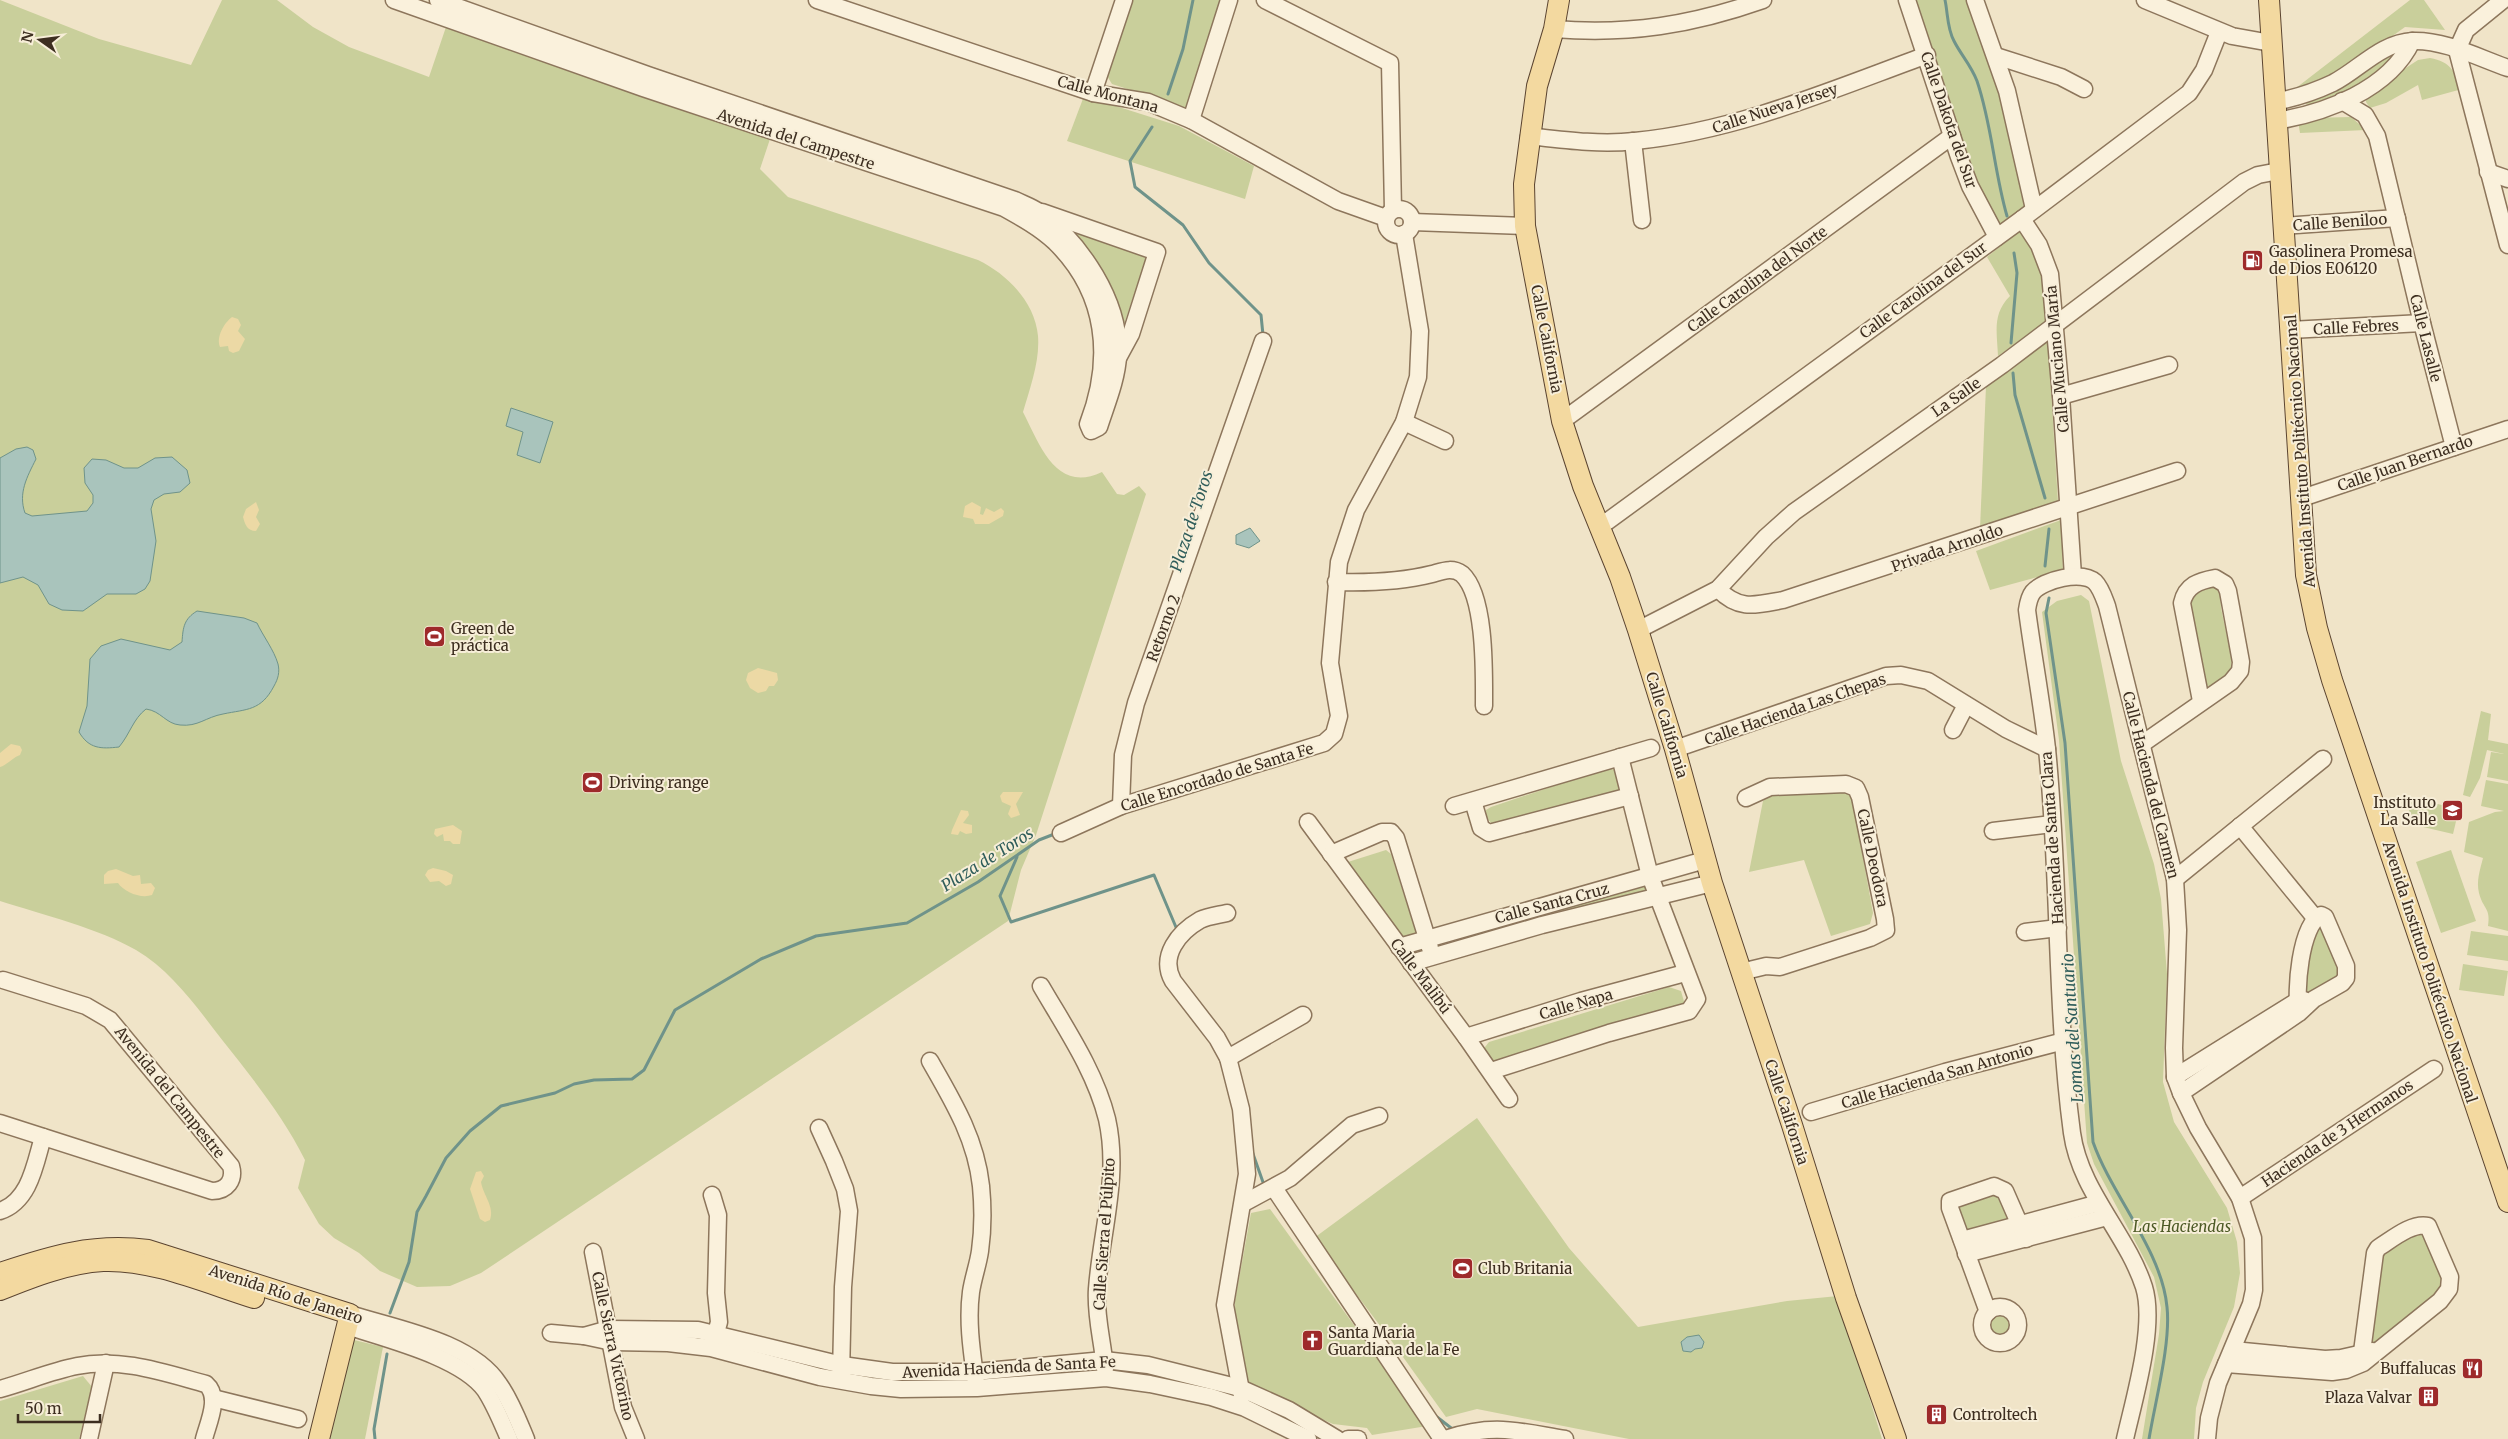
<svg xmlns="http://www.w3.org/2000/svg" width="2508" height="1439" viewBox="0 0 2508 1439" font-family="Merriweather,serif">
<rect width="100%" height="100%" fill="#f0e4c8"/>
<!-- green -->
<g fill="#c9cf9b">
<path d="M0,0L99,39L191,65L222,0H277L313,27L349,47L429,77L446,27L772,133L760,169L788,197L978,260C1007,274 1035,302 1038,336C1040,361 1030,388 1023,412C1040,445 1056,494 1102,472L1117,494L1124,495L1139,486L1146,494L1036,835L1021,870L1008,921L481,1273L450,1286L417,1287L380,1271L359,1253L334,1238L319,1224L298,1188L305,1160C283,1116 253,1079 223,1041C198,1009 172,971 136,950C100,929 41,914 0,901Z"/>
<polygon points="1133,0 1220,0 1186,108 1112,84 1107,76"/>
<polygon points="1912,0 1970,0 2012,119 2028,206 1997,226 1989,216"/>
<polygon points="2410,0 2424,0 2445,30 2405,27 2324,85 2296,88"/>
<polygon points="2400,51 2371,79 2314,108 2306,104 2308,98 2368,65"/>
<path d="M2430,58C2451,62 2454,71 2462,89L2422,100L2418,85L2386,103L2370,108L2366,102V94L2418,60Z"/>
<polygon points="1084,96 1179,126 1254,166 1245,199 1067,141"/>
<polygon points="2351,117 2366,130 2300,133 2298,121 2308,118"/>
<polygon points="1072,231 1136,248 1146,259 1124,324 1122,324 1103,272"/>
<path d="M2019,231L2041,264L2047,322L1998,356C1997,332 1992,314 2010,296L1987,257Z"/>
<polygon points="2048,341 2058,502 1980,529 1986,386"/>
<polygon points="2061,520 2063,570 1990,590 1976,551"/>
<polygon points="2215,583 2220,590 2221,608 2232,661 2230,673 2213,687 2200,684 2189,594"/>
<polygon points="2081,595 2089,601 2121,761 2154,864 2161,899 2167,974 2163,1082 2174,1122 2227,1208 2237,1242 2240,1273 2234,1307 2203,1382 2196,1408 2194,1439 2142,1439 2159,1334 2161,1308 2154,1277 2094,1164 2087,1143 2059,740 2042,612 2057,601"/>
<polygon points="2481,711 2491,714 2488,740 2508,744 2508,781 2487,777 2491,752 2504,754 2487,750 2480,778 2470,797 2463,795"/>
<polygon points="1608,768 1618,771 1622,791 1498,825 1492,824 1486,817 1486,810 1491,807"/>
<path d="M2486,780L2508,784V931L2488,926C2491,908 2483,909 2479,893C2476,881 2480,870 2483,858L2464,852L2469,822L2495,812L2504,811L2481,806Z"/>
<polygon points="1845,789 1852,797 1873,913 1870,924 1831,936 1804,860 1749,872 1763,801 1774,792"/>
<polygon points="2412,798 2459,809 2453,834 2406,823"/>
<polygon points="1386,850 1391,854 1418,939 1403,942 1347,867 1348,862"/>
<polygon points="2451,850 2476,921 2441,933 2416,862"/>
<polygon points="1645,883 1649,893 1558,919 1555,910"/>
<polygon points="2319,920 2340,971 2338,981 2303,1005 2307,935"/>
<polygon points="2471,931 2508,936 2508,961 2467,955"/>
<polygon points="2463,964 2508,971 2504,996 2459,990"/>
<polygon points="1669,987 1681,991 1685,1005 1496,1063 1485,1055 1485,1047 1489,1042"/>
<polygon points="1477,1118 1569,1248 1638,1327 1787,1301 1838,1296 1882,1439 1629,1439 1477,1409 1446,1417 1393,1343 1314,1238"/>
<polygon points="1996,1190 2018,1234 1968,1249 1957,1203"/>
<polygon points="1270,1209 1427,1426 1372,1435 1367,1428 1333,1424 1249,1387 1235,1316 1235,1301 1251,1213"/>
<polygon points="2417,1231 2427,1235 2444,1280 2442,1296 2366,1352 2382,1255"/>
<circle cx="2000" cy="1325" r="15"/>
<polygon points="354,1340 383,1347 365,1439 330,1439"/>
<polygon points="83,1376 92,1387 79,1439 0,1439 0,1401"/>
</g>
<!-- sand -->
<g fill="#ecd9a5">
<path d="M232,317L238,319L241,325L238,331L245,339L239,351L233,353L229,351L228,346L220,347C216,337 224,323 232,317Z"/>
<path d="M256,502L259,510L256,517L260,524L256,531C247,531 245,524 243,517L246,509Z"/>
<polygon points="972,502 981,507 980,514 983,515 986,508 994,512 1001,508 1004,511 1003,516 989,524 975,524 973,519 963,517 965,506"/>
<polygon points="758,668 777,673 778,680 774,686 769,686 766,691 758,693 750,688 746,680 748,673"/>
<path d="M11,744L20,746L22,750L20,755C12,758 7,765 0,767V753Z"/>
<polygon points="1003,792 1023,792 1016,804 1020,815 1011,818 1008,814 1011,806 1002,802 1000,796"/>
<polygon points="961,810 968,811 969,815 963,823 972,825 972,833 966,834 960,831 958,835 951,834 952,830"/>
<polygon points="453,825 462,831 460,844 453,844 450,841 444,841 443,834 437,837 434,834 435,829"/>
<polygon points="433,868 446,871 453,875 451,884 446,886 439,881 430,882 425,875 428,870"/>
<path d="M116,869L133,876L140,875L141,884L151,883L155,888L152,895C141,899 124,892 118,883L104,884V875L108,871Z"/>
<path d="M481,1171L484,1176L481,1182C483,1195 495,1207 490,1220L485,1222L480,1219L470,1189L476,1172Z"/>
</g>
<!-- water -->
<g fill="#a9c4bc" stroke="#6f938a">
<polygon points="511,408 553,422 540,463 517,455 523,432 506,426"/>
<path d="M27,447L33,450L36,459C27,477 18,493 25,513L32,516L87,511L93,503V495L85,483L84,468L92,459L106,460L124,468H138L155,458L172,457L187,470L190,483L180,492L164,494L154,500L151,509L156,541L150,581L145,589L136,594H107L83,611L62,610L49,604L38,585L23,577L0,583V458L16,449Z"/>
<polygon points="1250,528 1260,541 1249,548 1236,544 1236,535"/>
<path d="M197,611L244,618L257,623C263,636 274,650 278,664C280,672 278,679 274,686C261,711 247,709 223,714C206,717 198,727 180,725C166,724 161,711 146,709C133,719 130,734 119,747C101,749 89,749 79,732L87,706L90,659L101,646L121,639L170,650L182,642C183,627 184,619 197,611Z"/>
<polygon points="1699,1335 1704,1342 1702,1348 1695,1349 1691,1352 1683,1351 1681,1342 1687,1337"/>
</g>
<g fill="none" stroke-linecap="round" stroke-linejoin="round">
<!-- stream -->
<g stroke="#6f938a" stroke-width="3">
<path d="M1945,0C1948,14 1947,28 1954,41C1961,55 1971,65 1977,81C1992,125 1994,171 2007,216"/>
<polyline points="1168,94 1183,49 1193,0"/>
<polyline points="1152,127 1130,161 1135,187 1183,225 1209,263 1261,315 1263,335"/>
<polyline points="2011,343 2017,273 2014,253"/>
<polyline points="2013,373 2015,395 2045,498"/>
<polyline points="2045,566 2049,529"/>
<path d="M2049,598L2046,613L2065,743L2093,1142C2112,1196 2162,1251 2167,1307C2171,1343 2155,1402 2149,1439"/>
<polyline points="1017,857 1000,896 1011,922 1154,875 1178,932"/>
<polyline points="1252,1151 1264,1185"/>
<polyline points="390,1313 409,1262 417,1212 426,1196 446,1158 470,1131 501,1106 555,1093 574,1084 594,1080 632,1079 644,1070 675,1010 761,959 816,936 907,923 978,882 1039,840 1057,833"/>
<polyline points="1437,1417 1455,1431"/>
<polyline points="375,1439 374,1429 387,1354"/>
</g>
<defs>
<g id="minor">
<path d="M394,0L643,88L1004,208C1022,218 1040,228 1055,242C1107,293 1113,359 1088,424L1091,431L1099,427C1106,405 1117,379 1118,356C1121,302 1081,243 1039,212C1032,207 1023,204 1015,200L648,75L438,0"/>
<polyline points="817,0 1093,93 1148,102 1191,120 1338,201 1386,218"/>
<polyline points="1265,0 1390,63 1393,210"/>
<polyline points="1907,0 1959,157 1970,186 1997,237"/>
<polyline points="1975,0 2007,91 2034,209"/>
<polyline points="2145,0 2232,36 2271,43"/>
<path d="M1554,29C1629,35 1692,25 1763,0"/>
<polyline points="2457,50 2508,245"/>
<polyline points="2457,50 2466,30 2503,0"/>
<polyline points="1996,56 2061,77 2084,89"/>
<polyline points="1093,93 1124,0"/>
<polyline points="2342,101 2365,115 2377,136 2422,323 2454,447"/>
<path d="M2275,102C2295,98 2314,92 2333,83C2360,69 2380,43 2413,41C2445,40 2479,58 2508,68"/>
<polyline points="1191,120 1229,0"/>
<path d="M2276,121C2325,113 2389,90 2412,41"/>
<path d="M1529,136C1564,140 1600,145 1635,141C1737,131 1831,90 1927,55"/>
<polyline points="1633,141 1642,220"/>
<polyline points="2488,172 2508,179"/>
<circle cx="1399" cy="222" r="13"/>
<polyline points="1042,212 1157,252 1131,334 1118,358"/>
<polyline points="2022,219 2039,245 2050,274 2061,396 2073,576"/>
<polyline points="1412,222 1525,226"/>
<polyline points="2283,226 2397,218"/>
<polyline points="2290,330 2422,323"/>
<polyline points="2061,396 2169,365"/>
<polyline points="1562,421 1952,136"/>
<polyline points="1404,422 1445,441"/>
<polyline points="2302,498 2508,429"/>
<polyline points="1601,526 2022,219 2189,93 2204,70 2219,32"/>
<path d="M1336,582C1369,583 1400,582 1432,574C1443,571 1452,567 1462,574C1486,596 1484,674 1484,706"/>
<path d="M1718,589C1739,611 1756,605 1783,600L2177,471"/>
<polyline points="1638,630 1718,589 1766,537 1794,512 2002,365 2244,182 2258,175 2279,171"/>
<polyline points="1953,730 1966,705"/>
<path d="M2142,744L2231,682L2240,671L2241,662L2228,591L2225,584L2215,578C2199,581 2186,585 2182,603L2201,701"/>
<polyline points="1675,749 1886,676 1901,675 1928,681 2006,729 2047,749"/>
<polyline points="1473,801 1481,828 1489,833 1630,796"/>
<polyline points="1121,806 1123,755 1136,703 1263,341"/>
<polyline points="1454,806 1651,748"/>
<polyline points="1308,822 1466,1037 1509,1099"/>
<polyline points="2240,826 2316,919"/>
<polyline points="1993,831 2052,824"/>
<polyline points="1061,833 1121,806 1324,743 1334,734 1339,716 1330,663 1339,562 1356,510 1404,422 1418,377 1420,331 1404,234"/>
<polyline points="1331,854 1382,832 1391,832 1396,838 1430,948"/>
<polyline points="2175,879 2323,759"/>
<path d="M1227,913C1219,915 1208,916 1200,920C1179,932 1159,956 1173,981L1217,1038L1228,1058L1241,1109L1247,1174L1225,1305L1242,1396"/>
<polyline points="2025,932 2058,928"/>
<polyline points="1399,947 1705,860"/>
<polyline points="1411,963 1542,925 1712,883"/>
<polyline points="1741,972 1766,966 1780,967 1870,938 1886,930 1885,919 1860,797 1856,788 1846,784 1770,787 1746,798"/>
<path d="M1041,986C1066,1029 1095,1071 1107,1119C1120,1177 1101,1232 1097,1289C1095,1316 1103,1342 1105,1369"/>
<polyline points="1466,1037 1581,1001 1685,973"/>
<polyline points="1228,1058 1303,1015"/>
<path d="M930,1061C953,1101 976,1139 981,1186C983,1207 983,1230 980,1251C978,1265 973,1278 971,1292C967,1322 972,1353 976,1383"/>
<polyline points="1491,1071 1609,1033 1689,1011 1697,999 1650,876 1620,757"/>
<polyline points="2175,1077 2297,1001 2304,1000"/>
<path d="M2181,1093L2299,1013L2314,999L2342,983L2346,978V966L2325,917L2321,915C2300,925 2295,992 2299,1013"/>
<polyline points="1811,1112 1945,1072 2064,1041"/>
<path d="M0,1123L212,1191C227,1191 235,1180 231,1166L110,1020L86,1006L3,980"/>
<polyline points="819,1128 834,1161 845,1189 849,1211 843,1287 841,1375"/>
<polyline points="1274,1188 1442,1439"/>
<polyline points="712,1195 718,1215 716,1293 719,1322 713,1344"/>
<polyline points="2240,1198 2434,1069"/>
<polyline points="1244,1203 1290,1178 1352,1125 1379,1116"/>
<path d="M0,1211C30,1201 35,1164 43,1137"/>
<polyline points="1962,1240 2099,1203"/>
<polyline points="593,1252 623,1407 636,1439"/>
<polyline points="1966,1254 2107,1217"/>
<circle cx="2000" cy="1325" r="18"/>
<polyline points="1988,1312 1950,1208 1950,1201 1994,1186 2005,1191 2026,1239"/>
<path d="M350,1314C397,1329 471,1341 499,1384C511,1401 518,1420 526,1439"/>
<path d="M347,1326C386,1339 461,1357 485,1390C495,1405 502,1423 509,1439"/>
<polyline points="551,1333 584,1336 612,1342 668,1343 711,1348 820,1377 871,1386 901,1389 977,1388 1106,1378 1150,1384 1211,1397 1245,1408 1308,1439"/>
<polyline points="584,1336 609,1329 698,1330 842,1365 892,1372 975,1372 1104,1360 1148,1365 1240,1388 1289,1410 1337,1439"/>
<polyline points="2233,1350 2325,1359 2341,1358 2372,1351"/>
<path d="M2226,1364L2332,1372L2346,1370L2363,1363L2440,1301L2449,1289L2450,1277L2428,1226C2412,1222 2391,1240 2378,1248L2375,1253L2362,1352L2363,1363"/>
<path d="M0,1389C26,1382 51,1371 77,1366C120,1357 165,1373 206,1384C221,1397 208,1423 204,1439"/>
<polyline points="213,1398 298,1419"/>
<polyline points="89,1439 106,1363"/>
<polyline points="1348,1439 1358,1439"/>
<path d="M1445,1439C1494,1423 1516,1431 1565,1439"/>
<path d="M2125,1439C2134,1399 2156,1326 2144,1287C2127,1234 2080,1191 2072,1133C2055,1006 2060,877 2047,749C2042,703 2033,656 2027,610C2028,603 2029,597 2033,592C2043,580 2082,570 2095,582C2101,588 2104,598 2107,606L2175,879L2178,930L2174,1048L2175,1077L2181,1093L2198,1128L2240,1198L2253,1238L2254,1290L2251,1304L2218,1383L2209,1418L2207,1439"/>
</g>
<g id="major">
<polyline points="1559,0 1554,29 1537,86 1524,184 1525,226 1562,421 1583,486 1620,577 1638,630 1675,749 1712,883 1792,1125 1846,1298 1896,1439"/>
<polyline points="2269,0 2306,575 2317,628 2332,680 2508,1202"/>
<path d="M0,1273C51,1256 93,1243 148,1250L350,1314L319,1439"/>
<path d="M0,1290C32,1277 68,1263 103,1261C152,1259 206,1283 254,1298"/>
</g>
</defs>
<!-- minor casing -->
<use href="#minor" stroke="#8d765c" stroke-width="19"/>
<!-- major casing -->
<use href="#major" stroke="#5b4430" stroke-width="22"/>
<!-- minor -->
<use href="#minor" stroke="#faf1dc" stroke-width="16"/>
<!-- major -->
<use href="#major" stroke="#f3d9a0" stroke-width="20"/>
</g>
<!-- icons -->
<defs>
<symbol id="fuel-square" viewBox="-11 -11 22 22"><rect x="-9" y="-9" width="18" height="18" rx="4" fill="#9e2a2b" stroke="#f7eed8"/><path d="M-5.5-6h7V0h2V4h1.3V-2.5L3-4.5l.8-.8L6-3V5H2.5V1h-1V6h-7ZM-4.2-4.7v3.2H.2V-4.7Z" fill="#fff"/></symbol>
<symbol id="stadium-square" viewBox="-11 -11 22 22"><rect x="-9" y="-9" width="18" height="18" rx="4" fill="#9e2a2b" stroke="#f7eed8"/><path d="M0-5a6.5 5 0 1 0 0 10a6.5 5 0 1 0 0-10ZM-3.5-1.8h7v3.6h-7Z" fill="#fff"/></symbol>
<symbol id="school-square" viewBox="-11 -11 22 22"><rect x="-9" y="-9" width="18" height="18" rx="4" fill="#9e2a2b" stroke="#f7eed8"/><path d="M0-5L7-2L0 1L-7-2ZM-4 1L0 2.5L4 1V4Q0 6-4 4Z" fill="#fff"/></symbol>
<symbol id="church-square" viewBox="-11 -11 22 22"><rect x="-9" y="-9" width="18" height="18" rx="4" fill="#9e2a2b" stroke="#f7eed8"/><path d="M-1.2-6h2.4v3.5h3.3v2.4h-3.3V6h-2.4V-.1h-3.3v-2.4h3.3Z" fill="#fff"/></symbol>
<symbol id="restaurant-square" viewBox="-11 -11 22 22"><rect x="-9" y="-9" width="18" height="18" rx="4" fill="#9e2a2b" stroke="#f7eed8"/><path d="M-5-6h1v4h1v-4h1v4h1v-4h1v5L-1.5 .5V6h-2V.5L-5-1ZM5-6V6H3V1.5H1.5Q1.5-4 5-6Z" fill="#fff"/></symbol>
<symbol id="building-square" viewBox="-11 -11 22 22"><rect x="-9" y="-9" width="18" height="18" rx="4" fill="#9e2a2b" stroke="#f7eed8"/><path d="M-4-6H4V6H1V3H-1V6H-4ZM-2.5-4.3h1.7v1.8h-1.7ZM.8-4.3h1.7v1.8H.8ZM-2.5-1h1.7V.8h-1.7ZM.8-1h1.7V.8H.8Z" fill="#fff"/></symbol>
</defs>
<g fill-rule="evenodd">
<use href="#fuel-square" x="2240" y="248" width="25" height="25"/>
<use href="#stadium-square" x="422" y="624" width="25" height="25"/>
<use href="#stadium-square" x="580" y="770" width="25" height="25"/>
<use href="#school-square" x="2440" y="798" width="25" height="25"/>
<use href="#stadium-square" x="1450" y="1256" width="25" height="25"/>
<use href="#church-square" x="1300" y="1328" width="25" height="25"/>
<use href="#restaurant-square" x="2460" y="1356" width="25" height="25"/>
<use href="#building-square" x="2416" y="1384" width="25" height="25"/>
<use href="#building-square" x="1924" y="1402" width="25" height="25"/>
</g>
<g text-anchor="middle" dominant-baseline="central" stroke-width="4" stroke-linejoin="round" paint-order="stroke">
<!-- street labels -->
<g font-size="15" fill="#3d2e20" stroke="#f7eed8">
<text transform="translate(1108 94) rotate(15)">Calle Montana</text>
<text transform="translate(1775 108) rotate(-18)">Calle Nueva Jersey</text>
<text transform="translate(1949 120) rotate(71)">Calle Dakota del Sur</text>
<text transform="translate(796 139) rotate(18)">Avenida del Campestre</text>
<text transform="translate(2340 222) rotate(-4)">Calle Beniloo</text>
<text transform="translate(1757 279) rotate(-36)">Calle Carolina del Norte</text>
<text transform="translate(1923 290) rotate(-36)">Calle Carolina del Sur</text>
<text transform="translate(2356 327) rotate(-3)">Calle Febres</text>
<text transform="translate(2426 338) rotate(76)">Calle Lasalle</text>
<text transform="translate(1547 339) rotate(79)">Calle California</text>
<text transform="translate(2057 359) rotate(-95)">Calle Muciano María</text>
<text transform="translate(1956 397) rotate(-35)">La Salle</text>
<text transform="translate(2300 451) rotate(-94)">Avenida Instituto Politécnico Nacional</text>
<text transform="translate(2405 463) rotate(-19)">Calle Juan Bernardo</text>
<text transform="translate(1947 548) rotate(-19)">Privada Arnoldo</text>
<text transform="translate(1163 628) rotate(-70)">Retorno 2</text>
<text transform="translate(1795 709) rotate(-19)">Calle Hacienda Las Chepas</text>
<text transform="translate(1667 725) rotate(73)">Calle California</text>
<text transform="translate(1217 777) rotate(-17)">Calle Encordado de Santa Fe</text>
<text transform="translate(2151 785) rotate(76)">Calle Hacienda del Carmen</text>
<text transform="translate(2052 838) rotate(-94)">Hacienda de Santa Clara</text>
<text transform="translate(1873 858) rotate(78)">Calle Deodora</text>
<text transform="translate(1552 903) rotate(-15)">Calle Santa Cruz</text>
<text transform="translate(2430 972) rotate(72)">Avenida Instituto Politécnico Nacional</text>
<text transform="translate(1421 976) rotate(53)">Calle Malibú</text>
<text transform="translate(1576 1004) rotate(-16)">Calle Napa</text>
<text transform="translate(1937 1076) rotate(-16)">Calle Hacienda San Antonio</text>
<text transform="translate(170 1092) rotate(51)">Avenida del Campestre</text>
<text transform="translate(1787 1112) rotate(72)">Calle California</text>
<text transform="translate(2337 1133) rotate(-34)">Hacienda de 3 Hermanos</text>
<text transform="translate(1104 1234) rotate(-86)">Calle Sierra el Púlpito</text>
<text transform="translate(286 1294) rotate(18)">Avenida Río de Janeiro</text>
<text transform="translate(613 1346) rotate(78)">Calle Sierra Victorino</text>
<text transform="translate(1009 1367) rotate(-3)">Avenida Hacienda de Santa Fe</text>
</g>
<!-- poi labels -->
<g font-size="15" fill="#3d2e20" stroke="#f7eed8" text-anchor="start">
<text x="2269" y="251">Gasolinera Promesa<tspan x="2269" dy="17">de Dios E06120</tspan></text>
<text x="451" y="628">Green de<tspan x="451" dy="17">práctica</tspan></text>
<text x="609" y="782">Driving range</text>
<text x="2436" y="802" text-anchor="end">Instituto<tspan x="2436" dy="17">La Salle</tspan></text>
<text x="1478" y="1268">Club Britania</text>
<text x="1328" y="1332">Santa Maria<tspan x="1328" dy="17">Guardiana de la Fe</tspan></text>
<text x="2456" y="1368" text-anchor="end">Buffalucas</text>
<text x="2412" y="1397" text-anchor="end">Plaza Valvar</text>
<text x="1953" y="1414">Controltech</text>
</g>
<!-- park labels -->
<g font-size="15" font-style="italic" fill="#4d5a26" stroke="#f7eed8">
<text x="2182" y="1226">Las Haciendas</text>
</g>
<!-- water labels -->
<g font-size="16" font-style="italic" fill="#2f5d5a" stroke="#f7eed8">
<text transform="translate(1191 521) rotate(-72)">Plaza de Toros</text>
<text transform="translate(987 859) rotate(-32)">Plaza de Toros</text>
<text transform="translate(2072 1028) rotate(-94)">Lomas del Santuario</text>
</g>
</g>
<!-- north arrow -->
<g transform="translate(40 40) rotate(284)" stroke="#f7eed8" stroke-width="4" paint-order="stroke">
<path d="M0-4L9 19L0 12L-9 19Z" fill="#3d2e20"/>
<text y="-8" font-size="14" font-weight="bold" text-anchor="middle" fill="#3d2e20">N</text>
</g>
<!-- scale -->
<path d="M18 1414v8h82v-8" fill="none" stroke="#3d2e20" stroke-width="2.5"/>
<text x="25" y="1414" font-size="15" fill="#3d2e20" stroke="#f7eed8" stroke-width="4" paint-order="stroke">50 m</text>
</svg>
